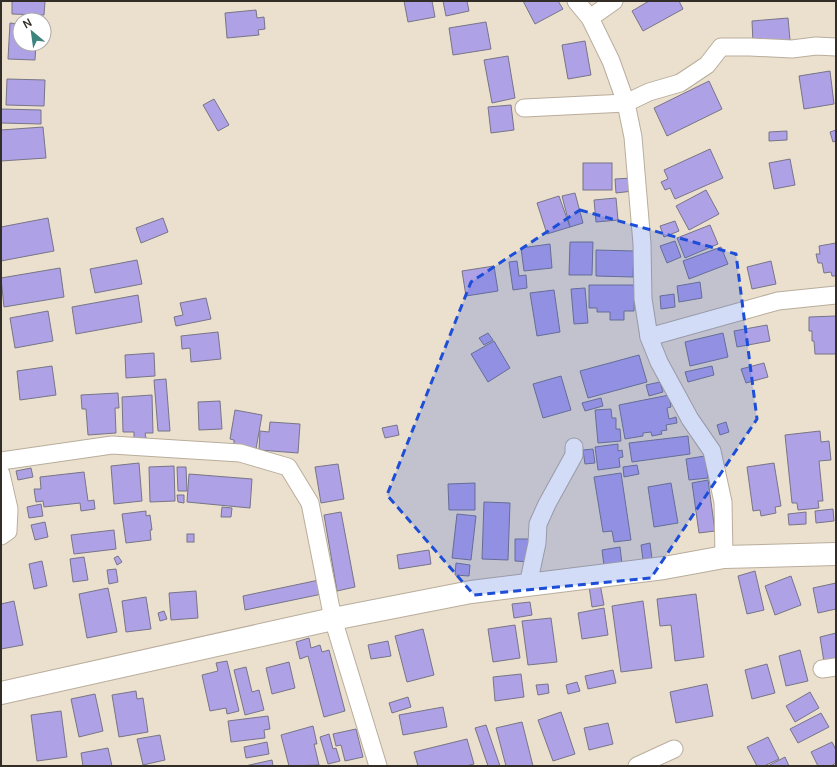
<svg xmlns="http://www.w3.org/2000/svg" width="837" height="767" viewBox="0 0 837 767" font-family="Manrope,sans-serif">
<rect width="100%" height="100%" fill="#ebdfcd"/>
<!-- building -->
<g fill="#aea1e5" stroke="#777587">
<polygon points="12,1 45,1 44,15 12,14"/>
<polygon points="404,1 432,1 435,17 408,22"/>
<polygon points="443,1 467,1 469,11 446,16"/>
<polygon points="523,1 558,1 563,9 535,24"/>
<polygon points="649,1 679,1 683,9 643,31 632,11"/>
<polygon points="256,10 257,18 264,17 265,29 258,30 259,35 227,38 225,13"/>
<polygon points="788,18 790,40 753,43 752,21"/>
<polygon points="486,22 491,49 453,55 449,28"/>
<polygon points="10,23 20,24 20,44 36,44 35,60 8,59"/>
<polygon points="585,41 591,75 568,79 562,45"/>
<polygon points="508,56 515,98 492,103 484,60"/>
<polygon points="830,71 834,104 804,109 799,76"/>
<polygon points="7,79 45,80 44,106 6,105"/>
<polygon points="709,81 722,109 667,136 654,108"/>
<polygon points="214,99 229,125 218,131 203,105"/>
<polygon points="511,105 514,130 491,133 488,107"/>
<polygon points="1,109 41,110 41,124 1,123"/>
<polygon points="43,127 46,158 1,161 1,130"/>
<polygon points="836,130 836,141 833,142 830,132"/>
<polygon points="787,131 787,140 769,141 769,132"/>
<polygon points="710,149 723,178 675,199 670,188 665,190 661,182 668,179 664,170"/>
<polygon points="790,159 795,185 774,189 769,163"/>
<rect x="583" y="163" width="29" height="27"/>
<polygon points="632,178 633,191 616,193 615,179"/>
<polygon points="706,190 719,214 689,230 676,206"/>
<polygon points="575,193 583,223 570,227 562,196"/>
<polygon points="559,196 570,227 547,234 537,203"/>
<polygon points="616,198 618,220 596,222 594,200"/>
<polygon points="48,218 54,251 1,261 1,227"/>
<polygon points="163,218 168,232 141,243 136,228"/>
<polygon points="675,221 679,231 664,237 660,226"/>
<polygon points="710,225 718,244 685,258 677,238"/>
<polygon points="675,241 681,257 667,263 660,246"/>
<polygon points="570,242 593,242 592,275 569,275"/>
<polygon points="836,243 836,276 832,276 831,272 824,273 822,263 818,263 816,254 820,254 819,246"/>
<polygon points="550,244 552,268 524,271 521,248"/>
<polygon points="721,247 728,264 689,279 683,261"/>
<polygon points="596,250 634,251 633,277 596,276"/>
<polygon points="137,260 142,284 95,293 90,269"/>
<polygon points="517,261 519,276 526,275 527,288 513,290 509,262"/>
<polygon points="771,261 776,284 752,289 747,267"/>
<polygon points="494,266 498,291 466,296 462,271"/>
<polygon points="60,268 64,297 4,307 1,278"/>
<polygon points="700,282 702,298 679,302 677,286"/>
<polygon points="589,285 635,285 634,311 624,311 624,320 610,320 610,312 597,312 597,308 589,308"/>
<polygon points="585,288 588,323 574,324 571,289"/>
<polygon points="554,290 560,332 537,336 530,293"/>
<polygon points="674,294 675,307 661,309 660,296"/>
<polygon points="138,295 142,322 76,334 72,307"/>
<polygon points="206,298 211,319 176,326 174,317 183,315 180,303"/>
<polygon points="48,311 53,341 15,348 10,318"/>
<polygon points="836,316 836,354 815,354 814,341 812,341 812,331 809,331 809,317"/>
<polygon points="767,325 770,341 737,347 734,331"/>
<polygon points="218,332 221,359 191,362 190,348 182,349 181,336"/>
<polygon points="488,333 493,340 484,345 479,338"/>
<polygon points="723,333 728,357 690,366 685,342"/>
<polygon points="494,341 510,368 488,382 471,354"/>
<polygon points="154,353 155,376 126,378 125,355"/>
<polygon points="639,355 647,382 588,398 580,371"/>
<polygon points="764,363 768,377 746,383 741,369"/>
<polygon points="52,366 56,395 20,400 17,371"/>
<polygon points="712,366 714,375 688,382 685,372"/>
<polygon points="561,376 571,410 543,418 533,384"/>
<polygon points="166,379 170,431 158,431 154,380"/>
<polygon points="660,382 663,392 649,396 646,385"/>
<polygon points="118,393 119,408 115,408 116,433 88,435 86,409 82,409 81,395"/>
<polygon points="152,395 153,433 145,433 146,438 134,439 134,432 123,432 122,397"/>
<polygon points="669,395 671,407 667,408 669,419 676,417 677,423 666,425 667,430 661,431 662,434 652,436 651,432 643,433 643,436 625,439 619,405"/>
<polygon points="601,398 603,406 585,411 582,403"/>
<polygon points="220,401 222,429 199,430 198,402"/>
<polygon points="611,409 612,418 616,418 616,429 620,429 621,441 598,443 595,410"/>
<polygon points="235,410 262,415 256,449 234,446 234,440 230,439"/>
<polygon points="270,422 300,424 298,453 259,450 260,431 269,432"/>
<polygon points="726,422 729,432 720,435 717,425"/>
<polygon points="397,425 399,435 385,438 382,428"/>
<polygon points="820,431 821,442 829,441 831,460 819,461 823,501 818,501 819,508 798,510 797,503 792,503 785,435"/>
<polygon points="688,436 690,454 632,462 629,443"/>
<polygon points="618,444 618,451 622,450 623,457 619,458 620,467 598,470 595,447"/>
<polygon points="593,449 595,463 585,464 583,450"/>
<polygon points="705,456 708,478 689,480 686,459"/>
<polygon points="139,463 142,501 114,504 111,466"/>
<polygon points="774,463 781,506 775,507 776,513 761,516 760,510 753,511 747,467"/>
<polygon points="338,464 344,499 321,503 315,467"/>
<polygon points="637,465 639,474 624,477 623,467"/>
<polygon points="174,466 175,501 150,502 149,467"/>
<polygon points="177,467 186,467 187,491 178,491"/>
<polygon points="31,468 33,477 18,480 16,471"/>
<polygon points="84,472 88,501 94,500 95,509 81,511 80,503 44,507 43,501 36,502 34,489 41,489 40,477"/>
<polygon points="621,473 631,540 614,542 612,531 603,532 594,477"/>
<polygon points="189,474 252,479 250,508 187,502"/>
<polygon points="708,480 715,531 699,533 692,483"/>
<polygon points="475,483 475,510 449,510 448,484"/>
<polygon points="671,483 678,523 654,527 648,487"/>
<polygon points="177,495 184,495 184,503 178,502"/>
<polygon points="484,502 510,503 508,560 482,559"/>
<polygon points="41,504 43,516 29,518 27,507"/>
<polygon points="222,507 232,508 231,517 221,517"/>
<polygon points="833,509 834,521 816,523 815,511"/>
<polygon points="146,511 146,516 150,515 152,530 150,530 151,540 126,543 122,514"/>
<polygon points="341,512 355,587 337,591 324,515"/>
<polygon points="806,512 806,524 789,525 788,514"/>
<polygon points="457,514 476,516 471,560 452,558"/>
<polygon points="45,522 48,537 35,540 31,525"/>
<polygon points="114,530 116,549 74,554 71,535"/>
<rect x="187" y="534" width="7" height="8"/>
<polygon points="515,539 530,539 530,562 515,561"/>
<polygon points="650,543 652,559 643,560 641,545"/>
<polygon points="620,547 622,564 604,566 602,550"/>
<polygon points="429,550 431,564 399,569 397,555"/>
<polygon points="118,556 122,562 117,565 114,558"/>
<polygon points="84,557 88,580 73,582 70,559"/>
<polygon points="42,561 47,586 34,589 29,564"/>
<polygon points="456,563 470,565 469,576 455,575"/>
<polygon points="116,569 118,582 109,584 107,570"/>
<polygon points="755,571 764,610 747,614 738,576"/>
<polygon points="791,576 801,605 775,615 765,586"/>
<polygon points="319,580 322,594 245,610 243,596"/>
<polygon points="836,583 836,609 818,613 813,588"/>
<polygon points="600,584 604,605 592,607 589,586"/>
<polygon points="108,588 117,632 87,638 79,594"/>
<polygon points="196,591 198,618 171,620 169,593"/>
<polygon points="696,594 704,657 675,661 671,625 660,626 657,599"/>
<polygon points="146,597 151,629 126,632 122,601"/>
<polygon points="14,601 23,645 1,649 1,604"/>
<polygon points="643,601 652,668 621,672 612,606"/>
<polygon points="530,602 532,615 514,618 512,604"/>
<polygon points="604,608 608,635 582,639 578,613"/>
<polygon points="164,611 167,619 160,621 158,613"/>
<polygon points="551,618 557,662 528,665 522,621"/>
<polygon points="515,625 520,658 493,662 488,629"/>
<polygon points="423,629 434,675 407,682 395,636"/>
<polygon points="836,633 836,660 824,662 820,637"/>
<polygon points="309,638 311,648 320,645 322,652 329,650 345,711 324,717 308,656 300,659 296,642"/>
<polygon points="388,641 391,656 371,659 368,645"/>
<polygon points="800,650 808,681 786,686 779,656"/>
<polygon points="227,661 239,711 227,714 226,708 210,711 202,675 218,671 216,663"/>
<polygon points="289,662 295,688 272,694 266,668"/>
<polygon points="767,664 775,693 752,699 745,670"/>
<polygon points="246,667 252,692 259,690 264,710 245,715 234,670"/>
<polygon points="613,670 616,683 588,689 585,676"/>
<polygon points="521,674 524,697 495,701 493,677"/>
<polygon points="577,682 580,691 568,694 566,685"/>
<polygon points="548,684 549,693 538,695 536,685"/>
<polygon points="707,684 713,716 676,723 670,692"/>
<polygon points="136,691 137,699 143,698 148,732 119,737 112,695"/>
<polygon points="810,692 819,708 795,722 786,706"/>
<polygon points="95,694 103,731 79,737 71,699"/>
<polygon points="408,697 411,707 392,713 389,703"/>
<polygon points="443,707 447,727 403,735 399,715"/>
<polygon points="61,711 67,757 37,761 31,715"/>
<polygon points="561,712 575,754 553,761 538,720"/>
<polygon points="821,713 829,727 798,743 790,729"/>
<polygon points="268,716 270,729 264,730 265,738 231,742 228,721"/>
<polygon points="522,722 533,766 506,766 496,728"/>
<polygon points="608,723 613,744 589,750 584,728"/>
<polygon points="486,725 500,766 488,766 475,728"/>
<polygon points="313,726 317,744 314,744 319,765 289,766 281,735"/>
<polygon points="356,729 363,757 345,761 341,745 336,746 333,734"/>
<polygon points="329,734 333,749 336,748 340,761 328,764 320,737"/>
<polygon points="160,735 165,760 143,765 137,739"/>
<polygon points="768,737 779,759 764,766 757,766 747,747"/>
<polygon points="467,739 474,764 466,766 418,766 414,752"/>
<polygon points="267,742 269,754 246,758 244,747"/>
<polygon points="832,742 836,750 836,763 831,766 818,766 811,752"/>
<polygon points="108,748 112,766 83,766 81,753"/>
<polygon points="785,757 789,766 768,766"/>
<polygon points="272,760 273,766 245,766"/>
</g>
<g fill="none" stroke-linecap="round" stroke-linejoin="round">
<defs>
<g id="street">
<polyline points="576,1 590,18 611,61 626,103 633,137 642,244 643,299 649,337 659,362 690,419 712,451 723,502 724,557"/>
<polyline points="590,18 614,1"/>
<polyline points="524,108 626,103 649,92 680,83 707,65 721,47 750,47 792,49 816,46 836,47"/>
<polyline points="649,337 778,301 836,295"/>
<polyline points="1,461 112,445 240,453 288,467 310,503 333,619 378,766"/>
<polyline points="1,474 9,509 8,531 1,536"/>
<polyline points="528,585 537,543 538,524 547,504 574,455 574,447"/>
<polyline points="822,669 836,667"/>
<polyline points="637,766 674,749"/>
</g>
<polyline id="secondary" points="1,693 333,619 471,592 664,568 724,557 836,554"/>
</defs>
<!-- street casing -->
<use href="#street" stroke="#b9ad9c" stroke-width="19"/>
<!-- secondary casing -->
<use href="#secondary" stroke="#b9ad9c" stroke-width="24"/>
<!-- street -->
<use href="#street" stroke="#fff" stroke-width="17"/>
<!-- secondary -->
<use href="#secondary" stroke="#fff" stroke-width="22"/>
</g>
<!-- marked area -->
<path fill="#1d4ed8" fill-opacity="0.2" stroke="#1d4ed8" stroke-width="3" stroke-dasharray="8 5" stroke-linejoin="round" d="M580,210L736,254L757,419L651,578L474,595L387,495L471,282Z"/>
<!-- border -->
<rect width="837" height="767" fill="none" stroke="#322d26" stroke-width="4"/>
<!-- north arrow -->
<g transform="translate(32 32) rotate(331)"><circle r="19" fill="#ffffff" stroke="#adaba8"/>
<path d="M0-3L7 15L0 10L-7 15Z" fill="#3d847e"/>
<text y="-6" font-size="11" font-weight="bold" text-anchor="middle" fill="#322d26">N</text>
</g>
</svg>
